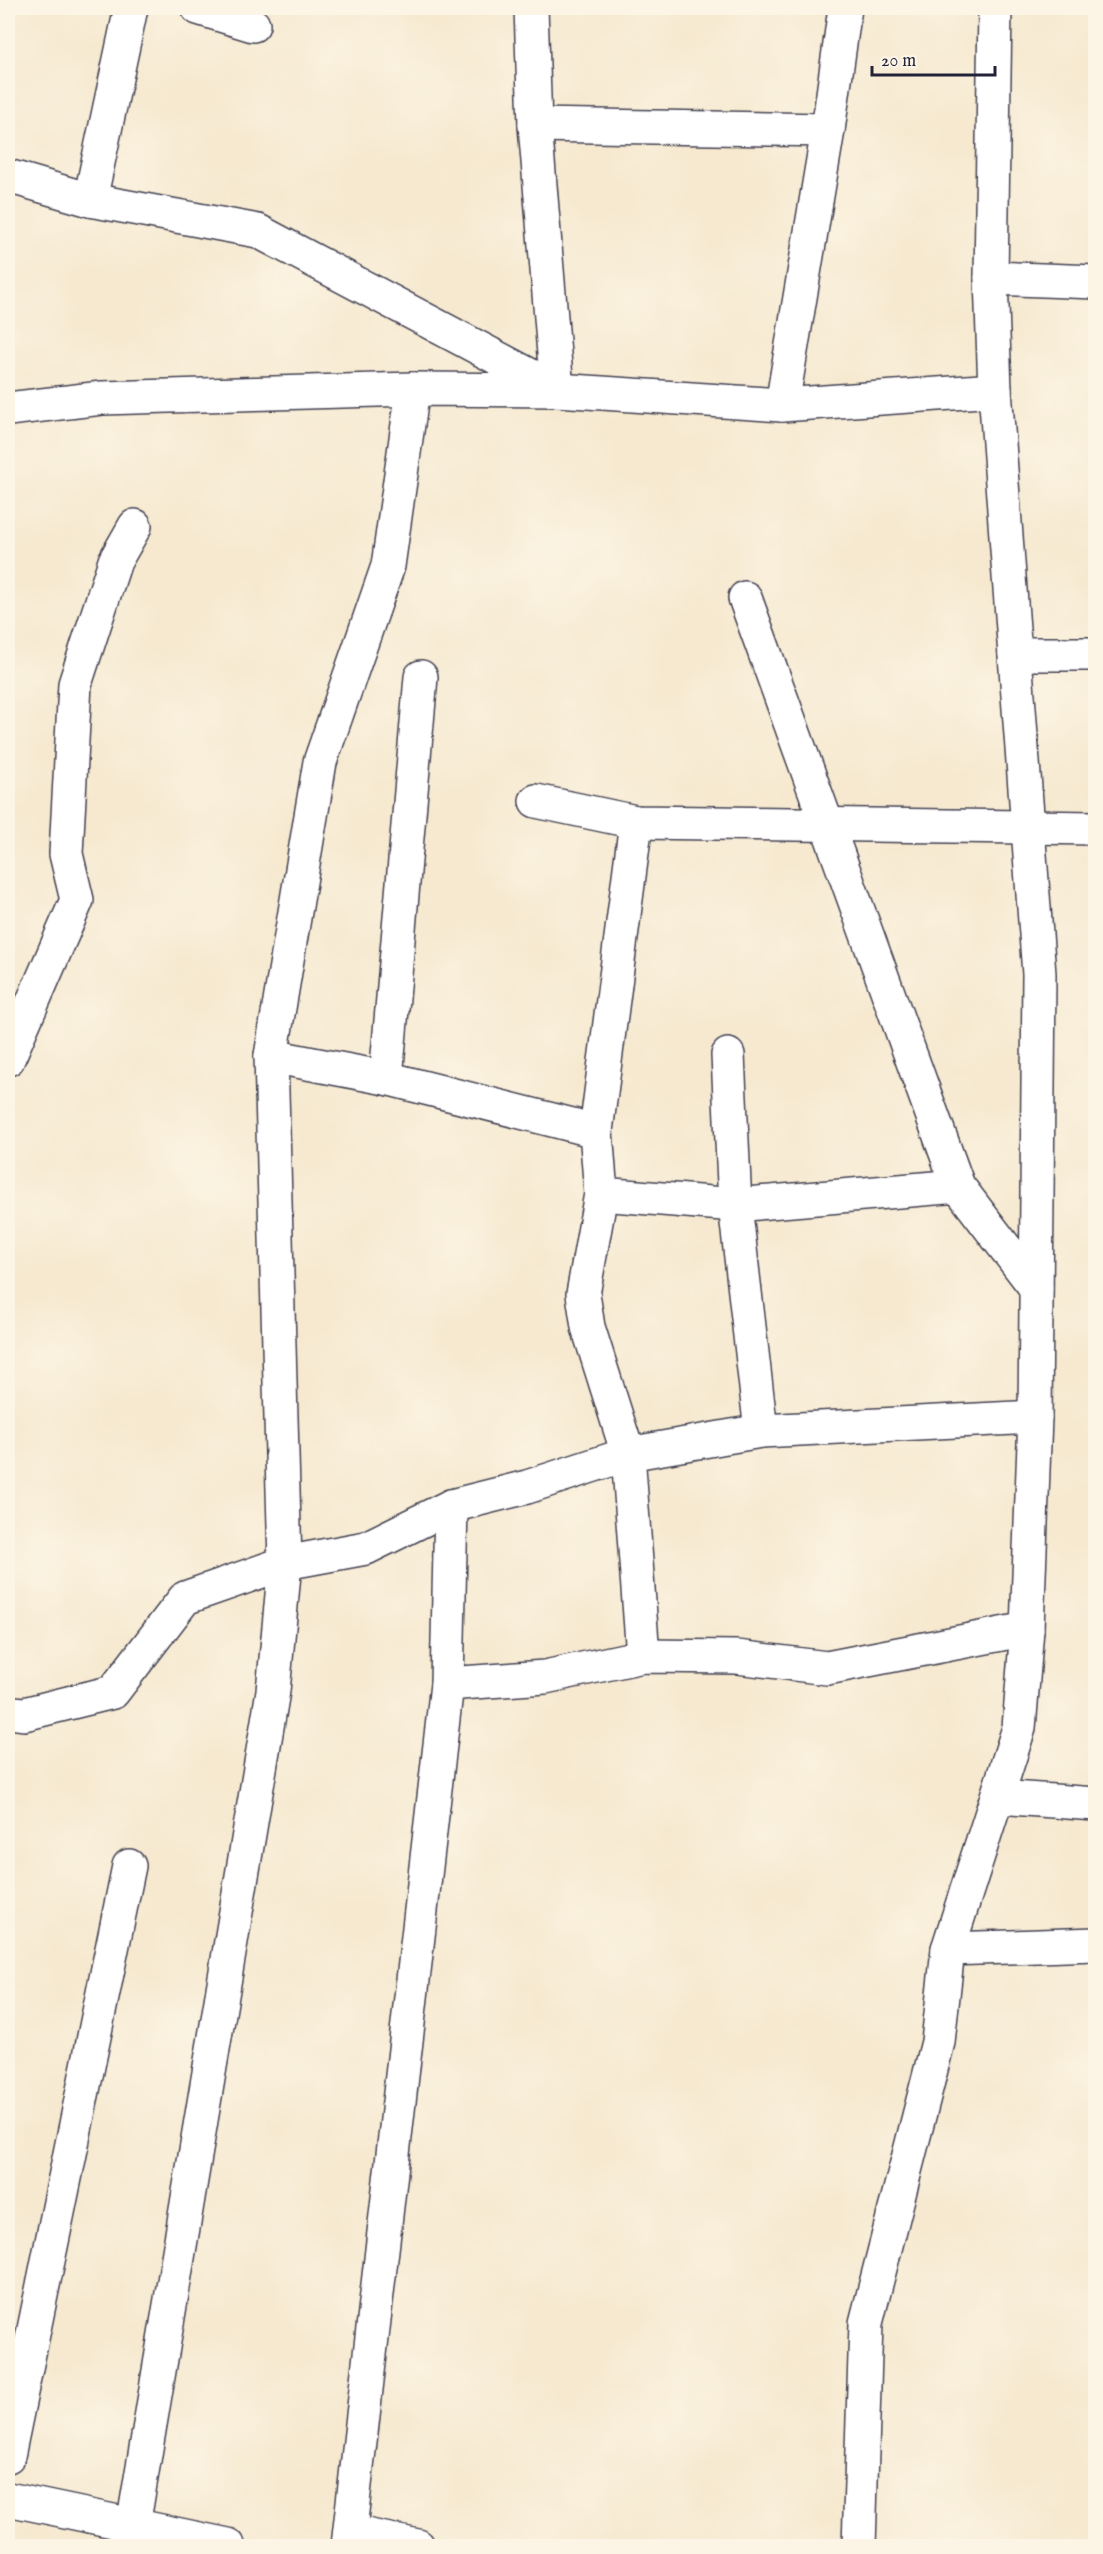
<svg xmlns="http://www.w3.org/2000/svg" width="1103" height="2554" viewBox="0 0 1103 2554" font-family="'IM FELL English',serif">
<rect width="100%" height="100%" fill="#fcf5e5"/>
<filter id="ink" filterUnits="userSpaceOnUse"><feTurbulence type="fractalNoise" baseFrequency=".0167" numOctaves="2"/><feDisplacementMap in="SourceGraphic" scale="12" xChannelSelector="R" yChannelSelector="G"/><feConvolveMatrix kernelMatrix="1 2 1 2 8 2 1 2 1" color-interpolation-filters="sRGB"/></filter>
<filter id="wash" filterUnits="userSpaceOnUse"><feTurbulence type="fractalNoise" baseFrequency=".008" numOctaves="4" result="noise"/><feDisplacementMap in="SourceGraphic" scale="24" xChannelSelector="R" yChannelSelector="G"/><feGaussianBlur stdDeviation="1.35" result="paint"/><feColorMatrix in="noise" values="0 0 0 0 0 0 0 0 0 0 0 0 0 0 0 0 0 1.4 0 .05"/><feComposite in="paint" operator="in"/></filter>
<g filter="url(#wash)">
<rect width="100%" height="100%" fill="#f6e9d0"/>
</g>
<g filter="url(#ink)">
<g fill="none" stroke-linecap="round" stroke-linejoin="round">
<defs>
<g id="street">
<polyline points="198,8 253,25"/>
<polyline points="531,8 535,125 557,390"/>
<polyline points="535,125 828,130"/>
<polyline points="8,176 90,200 258,231 552,387"/>
<polyline points="90,200 131,8"/>
<polyline points="991,278 1096,282"/>
<polyline points="782,405 828,130 845,8"/>
<polyline points="8,409 102,398 413,389 557,390 782,405 995,390"/>
<polyline points="745,598 958,1186 1036,1288"/>
<polyline points="1015,654 1096,654"/>
<polyline points="536,801 636,822 1096,828"/>
<polyline points="636,822 596,1131 601,1194 583,1294 588,1327 628,1454 643,1656"/>
<polyline points="728,1055 735,1205 761,1431"/>
<polyline points="271,1056 386,1078 596,1131"/>
<polyline points="8,1059 77,900 66,854 75,684 115,561 135,526"/>
<polyline points="386,1078 421,677"/>
<polyline points="601,1194 735,1205 958,1186"/>
<polyline points="447,1684 545,1677 643,1656 737,1657 827,1668 1027,1629"/>
<polyline points="8,1712 24,1714 113,1692 185,1598 285,1563 366,1548 451,1506 527,1487 628,1454 761,1431 1035,1417"/>
<polyline points="997,1797 1096,1804"/>
<polyline points="948,1949 1096,1944"/>
<polyline points="8,2456 129,1866"/>
<polyline points="8,2499 228,2545"/>
<polyline points="351,2532 418,2546"/>
<polyline points="124,2546 133,2526 273,1691 285,1563 271,1056 320,762 388,566 413,389"/>
<polyline points="348,2546 447,1684 451,1506"/>
<polyline points="859,2546 866,2323 938,2042 948,1949 1019,1728 1027,1629 1035,1417 1039,974 995,390 991,278 995,8"/>
</g>
</defs>
<!-- street casing -->
<use href="#street" stroke="#424051" stroke-width="36"/>
<!-- street -->
<use href="#street" stroke="#fff" stroke-width="33"/>
</g>
</g>
<!-- margin -->
<rect width="1103" height="2554" fill="none" stroke="#fcf5e5" stroke-width="30"/>
<!-- scale -->
<path d="M872 66v9h123v-9" fill="none" stroke="#22223b" stroke-width="3"/>
<text x="881" y="66" font-size="18" fill="#22223b" stroke="#fcf5e5" stroke-width="4.5" paint-order="stroke">20 m</text>
</svg>
